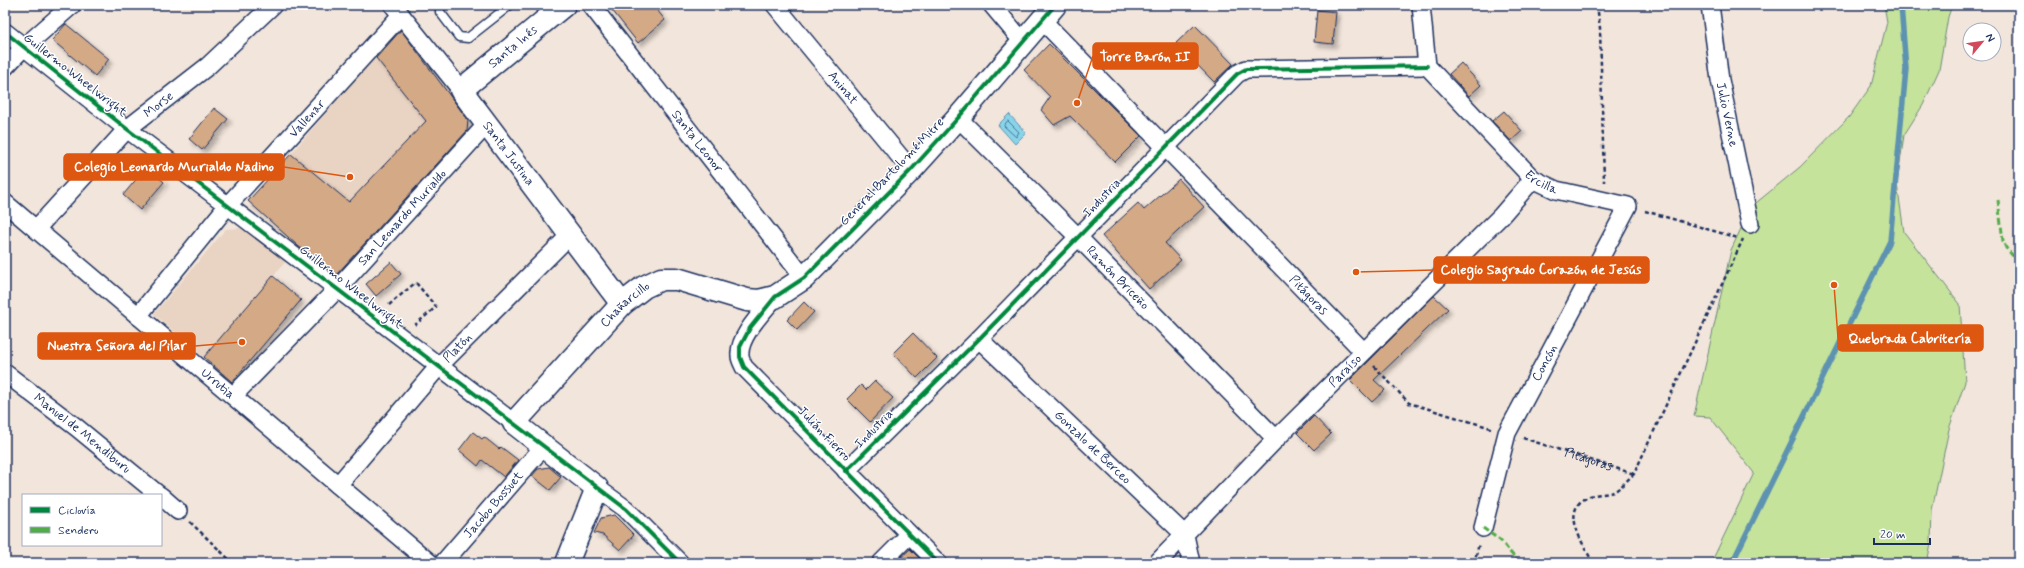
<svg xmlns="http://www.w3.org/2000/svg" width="2024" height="568" viewBox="0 0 2024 568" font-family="Mynerve,sans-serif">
<defs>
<filter id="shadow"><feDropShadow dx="3.5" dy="3.5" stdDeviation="2" flood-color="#0004"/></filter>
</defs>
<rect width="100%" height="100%" fill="#f2e5db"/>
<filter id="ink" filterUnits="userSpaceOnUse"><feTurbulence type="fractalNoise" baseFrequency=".025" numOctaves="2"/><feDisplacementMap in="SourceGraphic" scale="8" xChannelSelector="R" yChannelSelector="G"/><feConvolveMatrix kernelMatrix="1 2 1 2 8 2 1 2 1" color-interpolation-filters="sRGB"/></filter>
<g filter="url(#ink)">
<!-- built -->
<g fill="#e9d3c2">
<polygon points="399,28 468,118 467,136 336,281 248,201 291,154"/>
<polygon points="242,228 286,261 204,357 154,314 226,229"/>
</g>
<!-- green -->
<polygon fill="#c5e39b" stroke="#70897c" points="1884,5 1952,5 1948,17 1939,70 1923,105 1904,135 1897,184 1904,232 1960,304 1965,382 1949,429 1932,510 1931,543 1927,563 1711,563 1754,473 1710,417 1694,416 1731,250 1751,207 1800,167 1849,117 1871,86 1887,22"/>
<!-- water -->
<polygon fill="#89d4e9" stroke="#5d92b1" points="1009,114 1026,133 1015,144 998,125"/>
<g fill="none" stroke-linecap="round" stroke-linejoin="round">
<!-- shore -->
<polygon stroke="#477196" stroke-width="1" points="1008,121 1019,132 1016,137 1004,126"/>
<!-- stream -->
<polyline stroke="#5d92b1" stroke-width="5.5" points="1732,563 1890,241 1906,69 1901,5"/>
</g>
<!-- building -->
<g fill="#d4a986" stroke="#1b2f5e" filter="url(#shadow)">
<polygon points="608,5 653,5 665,20 638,43"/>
<polygon points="1317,10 1336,12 1333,44 1314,42"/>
<polygon points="66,24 109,59 95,76 52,40"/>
<polygon points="1195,25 1233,64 1214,82 1176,43"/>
<polygon points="401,30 468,120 467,131 336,275 298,246 248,201 291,154 349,202 426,121 376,58"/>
<polygon points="1049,44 1141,136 1115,162 1070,116 1054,125 1041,110 1050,97 1024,70"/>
<polygon points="1461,63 1481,85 1469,96 1449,74"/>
<polygon points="214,108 228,119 202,150 189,139"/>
<polygon points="1504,111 1522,131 1511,141 1492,121"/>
<polygon points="150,170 164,182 140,210 123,195 139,176 142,179"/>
<polygon points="1179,179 1204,207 1165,243 1181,260 1149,289 1102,236 1138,203 1144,210"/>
<polygon points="391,262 401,274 376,296 366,284"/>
<polygon points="273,276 301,300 232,382 204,357"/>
<polygon points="1434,296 1448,309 1374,380 1385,390 1372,402 1350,380"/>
<polygon points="804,302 814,312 797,330 787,320"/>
<polygon points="913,333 937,358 917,378 893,353"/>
<polygon points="875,381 893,398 870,422 847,399 861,385 866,390"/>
<polygon points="1314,416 1331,434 1314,450 1297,433"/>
<polygon points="473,432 482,439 484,437 499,449 501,447 518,460 504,477 482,460 478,466 459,450"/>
<polygon points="549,467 561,477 550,490 532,476 538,469"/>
<polygon points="614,515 634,535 620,550 603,535 594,533 601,518"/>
<polygon points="910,549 924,563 895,563"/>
</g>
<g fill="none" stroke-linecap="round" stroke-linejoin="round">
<defs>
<polyline id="lane" points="440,5 440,12 459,37 468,38 510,5"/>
<g id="street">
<polyline points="393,5 461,90"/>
<path id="s2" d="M591,5L804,278"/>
<path id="s3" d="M775,5L911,170"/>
<polyline points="992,5 1023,42"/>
<path id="s4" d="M1421,5L1427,66L1533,179L1556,190L1628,206L1507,433L1483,528"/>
<path id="s5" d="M1710,5L1720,80L1750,224"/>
<path id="s6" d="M1042,20L1363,351"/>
<polyline points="5,32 127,129 514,423"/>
<polyline points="5,67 23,48 72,5"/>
<path id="s7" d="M958,118L1078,237L1276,439"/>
<path id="s8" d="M5,203L430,563"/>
<path id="s9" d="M36,229L127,129L208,66L273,5"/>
<path d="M775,297C764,311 738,336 740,356C740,360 743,364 744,367L938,563"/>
<path id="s10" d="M138,316L228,205L401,15"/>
<path id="s11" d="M979,339L1185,535L1191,563"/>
<path id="s12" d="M5,373L76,427L159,495"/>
<path id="s13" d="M233,396L338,288L487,124"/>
<polyline points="846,471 979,339 1237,74 1246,69 1256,69 1427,66"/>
<path id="s14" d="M338,485L439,366L570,235"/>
<polyline points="597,488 626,509 680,563"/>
<polyline points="161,496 178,511"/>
<path id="s15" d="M443,563L544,446"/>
<polyline points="881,563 909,535"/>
<path id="s16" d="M1157,563L1276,439L1501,216L1533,179"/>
</g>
<g id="secondary">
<path id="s17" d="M564,5L461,90L622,304"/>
<path id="s18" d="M567,563L597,488L514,423L622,304L644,287L661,279H677L747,300L759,301L775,297L804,278L911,170L958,118L1055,5"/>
</g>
</defs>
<!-- lane casing -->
<use href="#lane" stroke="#1b2f5e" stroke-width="11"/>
<!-- street casing -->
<use href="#street" stroke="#1b2f5e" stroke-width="20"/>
<!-- secondary casing -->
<use href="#secondary" stroke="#1b2f5e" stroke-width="25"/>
<!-- path -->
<g stroke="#1b2f5e" stroke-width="2.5" stroke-dasharray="4 3" stroke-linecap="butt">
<polyline points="1597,5 1600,28 1604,182"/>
<polyline points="1645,211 1738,238"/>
<polyline points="389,305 415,283 417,284 436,307 415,325"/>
<polyline points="1374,366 1409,403 1491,428"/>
<path id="s1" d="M1523,438L1634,474"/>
<polyline points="190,522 233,563"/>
<polyline points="1474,563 1479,544"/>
<path d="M1593,563C1584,545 1559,510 1588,497C1596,493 1605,495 1613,492C1620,489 1627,480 1634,474L1743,239"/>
</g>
<!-- lane -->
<use href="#lane" stroke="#fff" stroke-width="8"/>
<!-- street -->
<use href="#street" stroke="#fff" stroke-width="17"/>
<!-- secondary -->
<use href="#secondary" stroke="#fff" stroke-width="22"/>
<!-- quiet -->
<g stroke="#52ab49" stroke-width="3" stroke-dasharray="6 3" stroke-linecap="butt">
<polyline points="1998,200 2003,241 2006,248 2019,263"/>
<polyline points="1483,528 1501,541 1519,563"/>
</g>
<defs>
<g id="cycleway">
<polyline points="5,32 127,129 626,509 680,563"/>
<polyline points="846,471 979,339 1237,74 1246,69 1256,69 1427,66"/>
<polyline points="938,563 744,367 740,357 740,347 750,328 775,297 804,278 911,170 958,118 1055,5"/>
</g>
</defs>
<!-- cycleway casing -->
<use href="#cycleway" stroke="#fff" stroke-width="6"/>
<!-- cycleway -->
<use href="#cycleway" stroke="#00873e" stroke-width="4"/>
</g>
</g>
<g text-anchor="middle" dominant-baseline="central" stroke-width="3" stroke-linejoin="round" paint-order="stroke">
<!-- street labels -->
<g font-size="13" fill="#1b2f5e" stroke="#fff">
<text transform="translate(513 47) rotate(-40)">Santa Inés</text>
<text transform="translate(75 75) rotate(38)">Guillermo Wheelwright</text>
<text stroke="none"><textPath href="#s3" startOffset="107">Aninat</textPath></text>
<text stroke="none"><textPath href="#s9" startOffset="175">Morse</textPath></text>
<text stroke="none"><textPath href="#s5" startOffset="111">Julio Verne</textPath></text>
<text stroke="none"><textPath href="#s10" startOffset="260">Vallenar</textPath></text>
<text stroke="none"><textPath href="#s2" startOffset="173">Santa Leonor</textPath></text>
<text stroke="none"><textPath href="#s17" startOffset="213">Santa Justina</textPath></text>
<text transform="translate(892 172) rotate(-46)">General Bartolomé Mitre</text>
<text stroke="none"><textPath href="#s4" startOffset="225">Ercilla</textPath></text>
<text transform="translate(1102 198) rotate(-46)">Industria</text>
<text stroke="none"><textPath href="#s13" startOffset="246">San Leonardo Murialdo</textPath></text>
<text stroke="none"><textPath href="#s7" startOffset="226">Ramón Briceño</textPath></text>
<text transform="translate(351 287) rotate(38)">Guillermo Wheelwright</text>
<text stroke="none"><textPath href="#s6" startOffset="383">Pitágoras</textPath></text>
<text stroke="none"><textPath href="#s18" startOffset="349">Chañarcillo</textPath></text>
<text stroke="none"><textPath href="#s14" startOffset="182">Platón</textPath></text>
<text transform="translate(1545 363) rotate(-62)">Concón</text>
<text stroke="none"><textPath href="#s16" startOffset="269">Paraíso</textPath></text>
<text stroke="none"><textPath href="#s8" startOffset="279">Urrutia</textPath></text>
<text transform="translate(874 429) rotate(-45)">Industria</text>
<text stroke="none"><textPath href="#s12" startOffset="98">Manuel de Mendiburu</textPath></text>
<text transform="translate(824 434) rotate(46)">Julián Fierro</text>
<text stroke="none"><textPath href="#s11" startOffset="157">Gonzalo de Berceo</textPath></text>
<text stroke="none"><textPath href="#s1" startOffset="69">Pitágoras</textPath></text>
<text stroke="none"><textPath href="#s15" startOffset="77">Jacobo Bossuet</textPath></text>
</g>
</g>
<!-- callouts -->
<path fill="none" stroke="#de5710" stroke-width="1.5" d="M1077 103L1093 56M350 177L284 167M1356 272L1434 270M1834 285L1838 338M242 342L195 346"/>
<g fill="#de5710" stroke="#fff" stroke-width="1.5">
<circle cx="1077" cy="103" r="4"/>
<circle cx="350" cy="177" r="4"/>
<circle cx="1356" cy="272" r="4"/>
<circle cx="1834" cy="285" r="4"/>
<circle cx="242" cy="342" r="4"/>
</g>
<g fill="#de5710" stroke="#de5710" stroke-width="1.5">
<rect x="1093" y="43" width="105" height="26" rx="4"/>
<rect x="64" y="154" width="220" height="26" rx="4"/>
<rect x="1434" y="257" width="215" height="26" rx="4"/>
<rect x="1838" y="325" width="145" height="26" rx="4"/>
<rect x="38" y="333" width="157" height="26" rx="4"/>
</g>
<g font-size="14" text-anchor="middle" font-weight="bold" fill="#fff">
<text x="1145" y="61">Torre Barón II</text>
<text x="174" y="171">Colegio Leonardo Murialdo Nadino</text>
<text x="1541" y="274">Colegio Sagrado Corazón de Jesús</text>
<text x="1910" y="343">Quebrada Cabritería</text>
<text x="117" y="350">Nuestra Señora del Pilar</text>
</g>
<!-- margin -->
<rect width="2024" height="568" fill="none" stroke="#fff" stroke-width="20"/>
<rect x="10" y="10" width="2004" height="548" fill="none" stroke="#1b2f5e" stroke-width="1.5" filter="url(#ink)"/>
<!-- legend -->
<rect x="22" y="494" width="140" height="52" fill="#ffffff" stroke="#a4acbf"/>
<rect x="30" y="507" width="20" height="6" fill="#00873e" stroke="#a4acbf"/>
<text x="58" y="514" font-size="12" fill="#1b2f5e">Ciclovía</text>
<rect x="30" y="527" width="20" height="6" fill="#52ab49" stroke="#a4acbf"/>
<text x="58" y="534" font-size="12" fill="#1b2f5e">Sendero</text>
<!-- north arrow -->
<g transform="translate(1982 42) rotate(61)"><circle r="19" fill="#ffffff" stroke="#a4acbf"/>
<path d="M0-3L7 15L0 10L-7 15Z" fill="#d1495b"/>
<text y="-6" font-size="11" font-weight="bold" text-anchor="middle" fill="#1b2f5e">N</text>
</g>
<!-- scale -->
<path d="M1874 538v6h56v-6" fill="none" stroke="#1b2f5e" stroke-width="2"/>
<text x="1880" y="538" font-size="12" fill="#1b2f5e" stroke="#ffffff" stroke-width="3" paint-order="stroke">20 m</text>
</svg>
